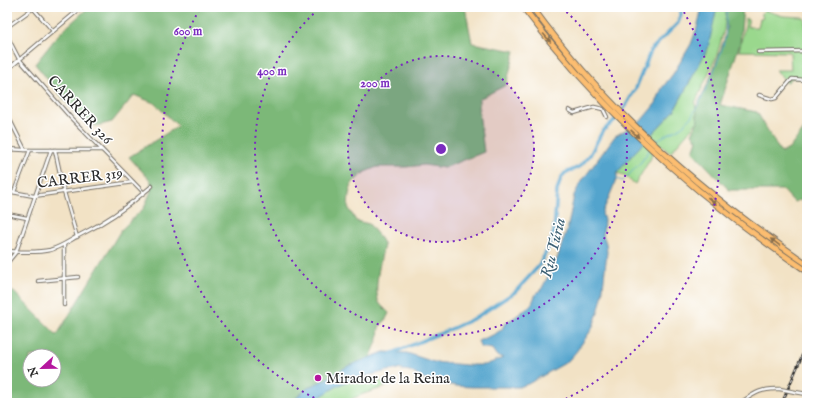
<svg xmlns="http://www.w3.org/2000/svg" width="814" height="410" viewBox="0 0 814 410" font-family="'IM FELL English',serif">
<rect width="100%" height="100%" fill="#fff"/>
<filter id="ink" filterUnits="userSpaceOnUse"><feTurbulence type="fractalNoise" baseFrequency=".025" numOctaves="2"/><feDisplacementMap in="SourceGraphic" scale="8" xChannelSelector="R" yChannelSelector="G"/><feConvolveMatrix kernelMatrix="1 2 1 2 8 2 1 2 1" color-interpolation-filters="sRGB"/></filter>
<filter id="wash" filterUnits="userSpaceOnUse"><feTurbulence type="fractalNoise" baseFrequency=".012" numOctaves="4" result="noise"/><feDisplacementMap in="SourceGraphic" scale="16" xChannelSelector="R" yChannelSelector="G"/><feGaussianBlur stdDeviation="0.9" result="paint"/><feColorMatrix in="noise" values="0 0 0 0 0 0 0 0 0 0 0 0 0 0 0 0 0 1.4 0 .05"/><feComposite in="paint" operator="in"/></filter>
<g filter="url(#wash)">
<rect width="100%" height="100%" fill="#f2e2c5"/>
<!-- green -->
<g fill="#9ad88d" stroke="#62825c">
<polygon points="716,7 727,7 724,30 717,55 695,103 698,121 670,153 661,145 652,152 651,158 635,184 624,175 617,173 633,154 674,111 708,48"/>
<polygon points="764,10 783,16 802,17 805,19 807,42 807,79 791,78 787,83 776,70 791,70 790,52 739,51 745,24 745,18 749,20 748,21 748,27 758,27 760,19 763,18 761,13 763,13"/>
<polygon points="361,374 364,376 390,384 385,387 363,394 343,403 307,403 328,388"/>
</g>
<!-- forest -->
<g fill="#7bb878" stroke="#537252" fill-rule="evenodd">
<path d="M89,7H465L472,43L515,51L506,85L479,99V112L484,152L444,168L424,165L406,167H377L365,172L352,183L349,194L348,207L356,221L369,224L378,235L384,245C381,258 372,293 380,304C383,307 386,310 389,313L385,321L379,327L378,339L370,358L348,366L324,380L309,387L298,396L293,403H7V292H14L57,335L121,230L144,208L151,191V181L129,157L178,126L154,103L134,95L112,122L96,126L75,113L35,64L59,34ZM30,356H54V380H30Z"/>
<polygon points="727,7 743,7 740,43 720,105 757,112 781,153 789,149 807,125 807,205 800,200 794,202 784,191 782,190 729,190 693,152 697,140 692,134 698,121 696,108 709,81 724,40 727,27 725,20"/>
</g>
<!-- water -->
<polygon fill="#52a4cd" stroke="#3e687c" points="702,7 717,7 708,48 674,111 633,154 617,173 617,178 602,214 604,219 603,235 606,243 607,252 602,297 598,313 592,329 576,352 567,362 528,384 519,387 472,387 456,386 425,380 410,371 396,369 362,377 341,384 310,403 293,403 298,396 309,387 324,380 348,366 384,352 407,353 434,362 466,365 485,365 503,358 496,355 492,349 480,347 478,341 495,334 502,329 505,323 515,317 531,305 536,294 542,288 557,259 568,226 574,195 581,182 615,136 641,121 656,103 662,88 673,74 691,44 697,28"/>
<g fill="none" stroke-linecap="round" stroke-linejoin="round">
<!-- stream -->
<g stroke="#52a4cd" stroke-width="1">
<path d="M656,142C664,133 678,132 687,122C700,107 721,57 725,38C727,27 725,17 727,7"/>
<polyline points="616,179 623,181 641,162 650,149"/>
</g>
<!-- canal -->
<polyline stroke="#52a4cd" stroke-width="3.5" points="390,354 451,329 475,318 515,292 538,267 550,245 554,231 557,191 561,178 565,173 579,167 590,155 602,132 621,114 636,88 651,50 678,23 681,15 681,7"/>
</g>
</g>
<g filter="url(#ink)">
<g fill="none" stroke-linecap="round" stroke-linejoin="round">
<defs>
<g id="minor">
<polyline points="33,8 53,31"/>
<polyline points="7,27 35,7"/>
<polyline points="7,36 19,59 71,118 144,193"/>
<polyline points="758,52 807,51"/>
<polyline points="7,70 82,7"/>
<polyline points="759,95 772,99 776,98 792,79 807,80"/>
<polyline points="569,110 574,113 594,107 603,109 607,117"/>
<polyline points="7,114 25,150"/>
<polyline points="7,149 25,150 102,150"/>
<polyline points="55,150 64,192 77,237"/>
<polyline points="7,191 34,196 133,182"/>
<polyline points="14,192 30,150"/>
<polyline points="7,214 27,218"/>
<polyline points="64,245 64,305"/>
<path d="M7,251C21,252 37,253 50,250C61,247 69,241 78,236C105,223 130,205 152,186"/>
<polyline points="7,263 16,252 51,150"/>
<polyline points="38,281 78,277"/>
<polyline points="795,392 807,394"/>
<path d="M740,403C755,393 762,388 780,389"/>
</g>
<g id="motorway">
<path d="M523,7C601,111 699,199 807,271"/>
<path d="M532,7C562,48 596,88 633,124C686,176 745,222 807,264"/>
</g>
</defs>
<!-- minor casing -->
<use href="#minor" stroke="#716b61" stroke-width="4.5"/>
<!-- motorway casing -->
<use href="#motorway" stroke="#716b61" stroke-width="7"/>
<!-- minor -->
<use href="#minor" stroke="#fff" stroke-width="2.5"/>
<!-- motorway -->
<use href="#motorway" stroke="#fcbd6f" stroke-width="5"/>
<defs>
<polyline id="rail" points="782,403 807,344"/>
</defs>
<!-- rail casing -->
<use href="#rail" stroke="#2b2b2b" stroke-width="2.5"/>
<!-- rail -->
<use href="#rail" stroke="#fff" stroke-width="1" stroke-dasharray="3" stroke-linecap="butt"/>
<defs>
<polyline id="minor-bridge" points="780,389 795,392"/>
</defs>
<!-- minor-bridge casing -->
<use href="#minor-bridge" stroke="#716b61" stroke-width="4.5" stroke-linecap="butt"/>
<!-- minor-bridge -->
<use href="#minor-bridge" stroke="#fff" stroke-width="2.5"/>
</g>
<!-- one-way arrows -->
<defs><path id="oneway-solid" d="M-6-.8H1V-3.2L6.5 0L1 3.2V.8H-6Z"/></defs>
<g fill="#896d4a">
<use href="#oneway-solid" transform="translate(547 38) rotate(50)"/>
<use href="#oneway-solid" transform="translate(635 134) rotate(43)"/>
<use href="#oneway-solid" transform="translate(712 201) rotate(39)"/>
<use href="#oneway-solid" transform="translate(775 242) rotate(-144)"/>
</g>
</g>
<!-- distance rings -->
<circle cx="441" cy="149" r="93" fill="#7b2cbf" fill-opacity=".12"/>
<g fill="none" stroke="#7b2cbf" stroke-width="2" stroke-dasharray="2 4">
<circle cx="441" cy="149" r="93"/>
<path d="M562 8A186 186 0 1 1 320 8"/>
<path d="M325 403A279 279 0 0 1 201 7M681 7A279 279 0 0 1 557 403"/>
</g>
<!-- markers -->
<circle fill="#b5179e" stroke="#fff" stroke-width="1.5" cx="318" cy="378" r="4"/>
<g text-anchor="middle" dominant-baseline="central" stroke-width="3" stroke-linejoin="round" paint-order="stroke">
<!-- street labels -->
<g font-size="15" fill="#2b2b2b" stroke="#fff">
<text transform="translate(80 110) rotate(47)">CARRER 326</text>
<text transform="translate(80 178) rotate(-7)">CARRER 319</text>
</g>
<!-- poi labels -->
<g font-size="15" fill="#2b2b2b" stroke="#fff" text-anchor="start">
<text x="326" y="378">Mirador de la Reina</text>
</g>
<!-- water labels -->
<g font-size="16" font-style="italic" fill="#3d6174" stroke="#fff">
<text transform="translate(554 248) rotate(-76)">Riu Túria</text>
</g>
</g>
<circle cx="441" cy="149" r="6" fill="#7b2cbf" stroke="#fff" stroke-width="2"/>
<g font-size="12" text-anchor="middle" font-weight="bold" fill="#7b2cbf" stroke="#fff" stroke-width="3" stroke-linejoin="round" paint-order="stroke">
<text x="188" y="35">600 m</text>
<text x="272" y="75">400 m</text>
<text x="375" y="87">200 m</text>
</g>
<!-- margin -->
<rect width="814" height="410" fill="none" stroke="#fff" stroke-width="24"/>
<!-- north arrow -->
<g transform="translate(42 368) rotate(248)"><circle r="19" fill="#ffffff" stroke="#aaaaaa"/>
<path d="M0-3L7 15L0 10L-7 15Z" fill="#b5179e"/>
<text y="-6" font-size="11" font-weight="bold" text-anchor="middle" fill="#2b2b2b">N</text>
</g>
</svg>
